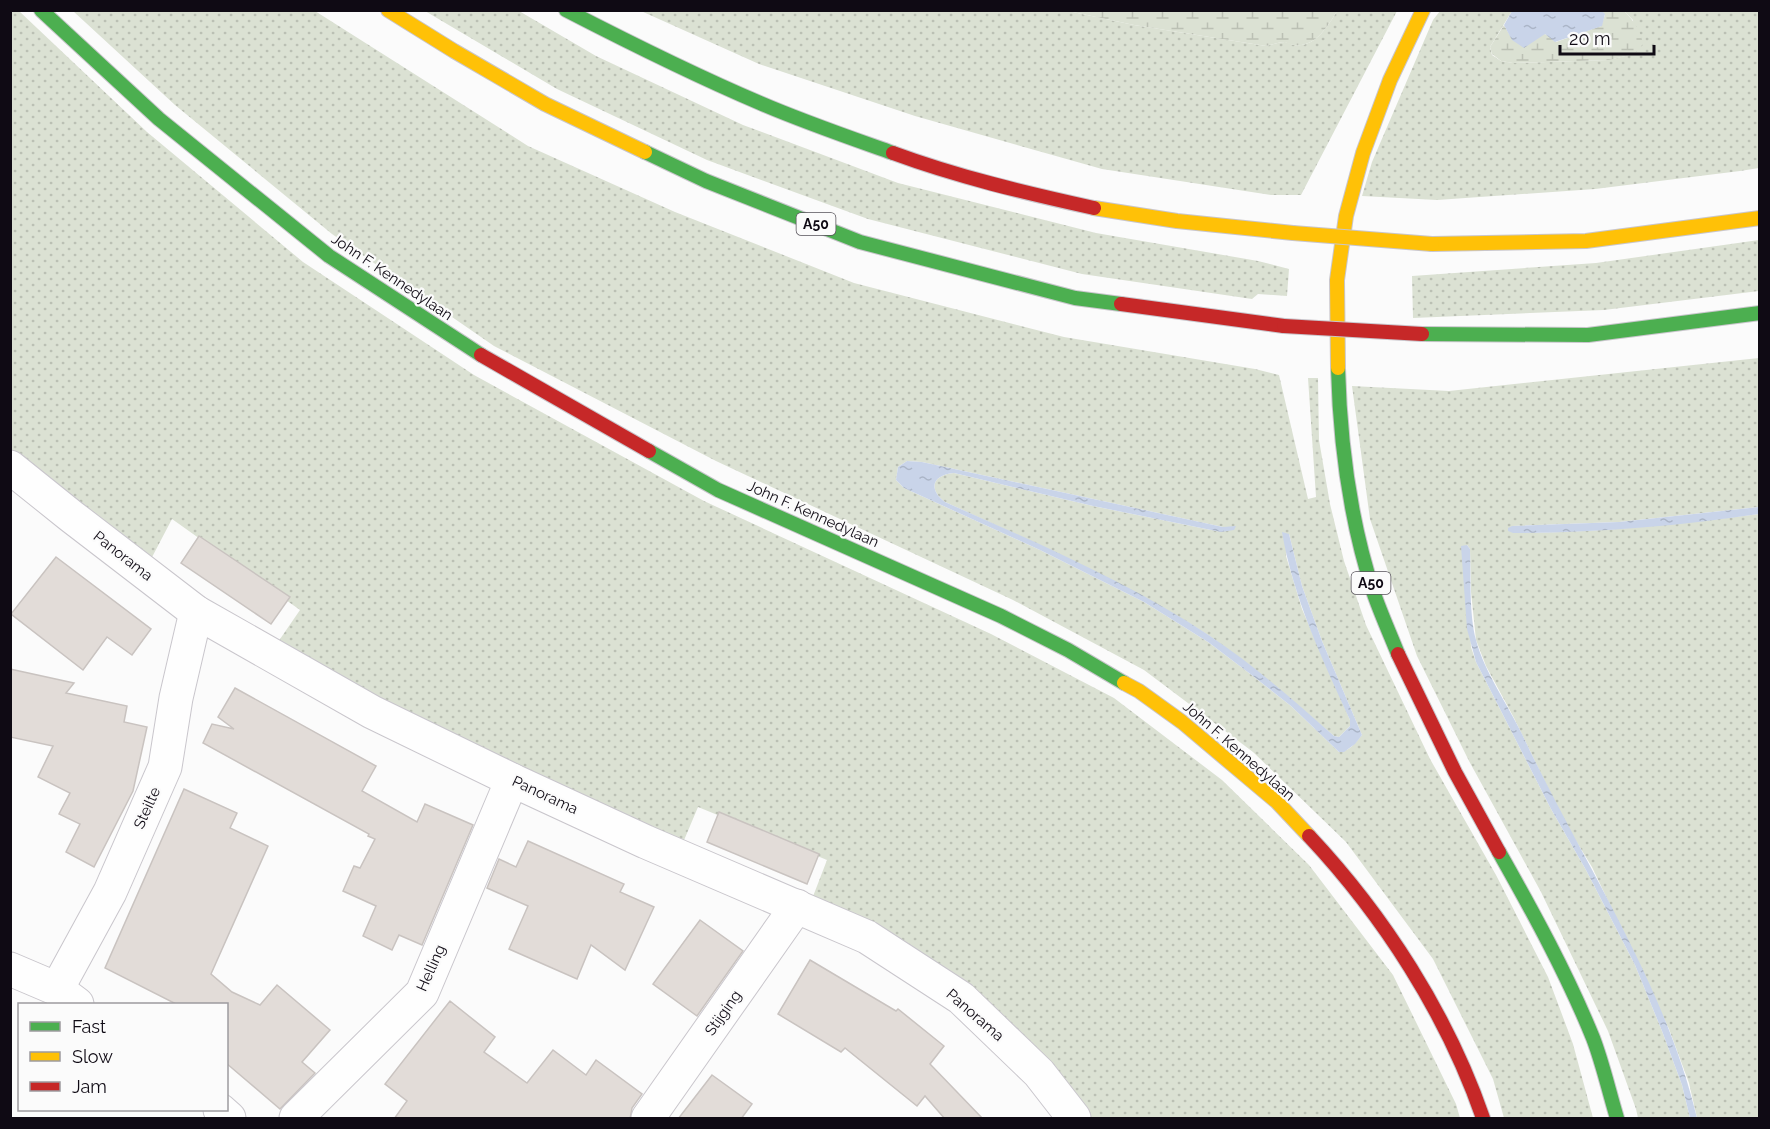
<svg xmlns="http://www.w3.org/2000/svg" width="1770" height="1129" viewBox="0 0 1770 1129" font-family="Raleway,sans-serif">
<defs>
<pattern id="grass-dots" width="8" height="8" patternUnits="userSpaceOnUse" patternTransform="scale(1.5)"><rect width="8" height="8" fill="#dbe1d3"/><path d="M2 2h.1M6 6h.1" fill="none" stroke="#bbc0b4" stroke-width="1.8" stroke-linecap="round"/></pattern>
<pattern id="wetland-marsh" width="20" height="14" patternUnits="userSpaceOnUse" patternTransform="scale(1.5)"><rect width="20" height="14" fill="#dbe1d3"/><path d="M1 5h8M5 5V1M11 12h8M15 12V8" fill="none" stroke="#bbc0b4"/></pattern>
<pattern id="water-ripples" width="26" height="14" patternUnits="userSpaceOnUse" patternTransform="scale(1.5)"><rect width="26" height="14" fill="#c9d4e9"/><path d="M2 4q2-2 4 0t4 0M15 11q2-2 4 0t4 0" fill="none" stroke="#abb5c7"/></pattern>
</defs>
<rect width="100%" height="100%" fill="#fbfbfb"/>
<!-- grass -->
<g fill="url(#grass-dots)" fill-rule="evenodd">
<polygon points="10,11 19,11 147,132 303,262 474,375 704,501 991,634 1114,698 1222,780 1309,865 1393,975 1456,1104 1460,1118 1086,1118 812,899 827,860 698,807 682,845 528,778 278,642 300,610 172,519 150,561 11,453"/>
<path d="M73,11H315L528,146L675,212L854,283L1064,337L1255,369L1279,375L1308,499L1316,497L1308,378H1318L1319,440L1330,504L1344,561L1366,625L1430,759L1496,875L1548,977L1573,1044L1593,1118H1504L1493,1079L1433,959L1346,842L1253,752L1144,670L1013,600L716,461L494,346L332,234L175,105ZM907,461L922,462L1223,527H1235L1221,532L1093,506L954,473C932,475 928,489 945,502L1044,547L1186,621L1211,637L1249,665L1334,736L1339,737L1350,726V720L1302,609L1286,556L1289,534L1302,586L1322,641L1362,735C1356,742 1349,752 1339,752L1291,706L1249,673L1208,642L1144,602L1040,550L904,488L896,480L898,467Z"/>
<polygon points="425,11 519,11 596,56 743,125 898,183 1096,233 1258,261 1289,269 1287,296 1258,294 1252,299 1082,274 868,219 707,160 557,89"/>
<path d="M641,11H1068L1134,25L1266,46C1272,45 1279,42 1285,42C1288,42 1291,45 1294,45C1315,48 1328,26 1337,11H1397L1301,195H1271L1102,169L915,116L759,64Z"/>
<polygon points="1440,11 1512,11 1490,47 1492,55 1501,61 1513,63 1608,60 1634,54 1633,20 1624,11 1759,11 1759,168 1740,171 1595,189 1437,200 1362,196 1372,162 1433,20"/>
<polygon points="1759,240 1759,291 1604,310 1413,318 1412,276 1596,263"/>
<path d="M1759,358V507L1619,522L1512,526L1513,533C1596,533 1678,524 1759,514V1118H1697L1689,1083L1669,1029L1592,867L1565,823L1514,718L1486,666L1476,640L1471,592L1470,549L1467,545L1471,647L1476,662L1551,809L1586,870L1635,965L1662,1031L1682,1085L1690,1118H1638L1636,1109L1608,1031L1541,892L1469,761L1417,656L1370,519L1352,386L1449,391Z"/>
</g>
<!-- wetland -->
<g fill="url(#wetland-marsh)">
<path d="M1601,10L1624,11C1634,21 1640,29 1643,44L1634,54L1609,60L1513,63L1501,61L1492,54L1490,47L1504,25L1512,39L1545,34L1556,42L1601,26L1605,15Z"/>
<path d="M1068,11H1337C1328,26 1315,48 1294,45C1291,45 1288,43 1285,42C1279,42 1272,45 1266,46L1134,25Z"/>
</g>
<!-- water -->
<g fill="url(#water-ripples)">
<polygon points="1601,10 1605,14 1602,26 1555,42 1545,34 1524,48 1512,40 1504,25 1512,11"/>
<path d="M907,461L922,462L1223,527L1236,526L1234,530L1221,532L1093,506L954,473C932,475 928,489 945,502C1035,542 1127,581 1210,636C1254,665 1294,701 1334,736L1339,737L1350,726V720C1322,659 1293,597 1282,532L1289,534L1302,586L1322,641L1362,735L1355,744L1344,752H1339L1291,706L1249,673L1208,642L1144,602L1040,550L904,488L896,480L898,467Z"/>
<path d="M1759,507V514C1678,526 1595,533 1513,533L1508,531V528L1512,526L1619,522Z"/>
<path d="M1467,545L1470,549C1471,577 1469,614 1476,640C1484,671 1508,705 1522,734C1582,862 1664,980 1697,1118H1690L1682,1085L1662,1031L1635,965L1586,870L1551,809L1476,662L1467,629L1461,546Z"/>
</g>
<!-- building -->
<g fill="#e2dcd8" stroke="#c9c3c0" stroke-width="1.5">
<polygon points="199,536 290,597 271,624 181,563"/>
<polygon points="56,557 151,629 132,655 107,637 83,670 11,614"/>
<polygon points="10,669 74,683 66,693 127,706 124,722 147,727 133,791 94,867 66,852 80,824 59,814 70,793 38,777 53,746 10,737"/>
<polygon points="235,688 376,766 362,791 417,822 425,804 473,825 422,945 399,935 392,950 363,936 376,906 343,891 354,866 360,868 375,839 368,836 369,834 203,743 212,724 234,729 218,717"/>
<polygon points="184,789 237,813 230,828 268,846 211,974 232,992 260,1005 277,985 330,1030 302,1062 315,1073 280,1109 226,1063 226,1005 178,1005 105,968"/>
<polygon points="719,812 819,854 807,884 707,842"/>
<polygon points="528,841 624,884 620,892 654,907 625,970 591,945 577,979 509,949 528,906 487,888 499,859 516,867"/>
<polygon points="700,920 743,951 697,1016 653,984"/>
<polygon points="810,960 896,1011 898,1009 944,1046 930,1064 983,1119 945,1119 925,1096 917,1106 845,1048 841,1052 778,1014"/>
<polygon points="450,1001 495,1037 484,1052 527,1083 553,1050 586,1075 596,1060 642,1094 632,1108 630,1119 394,1119 407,1101 385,1084"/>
<polygon points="712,1075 752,1104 741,1119 678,1119"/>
</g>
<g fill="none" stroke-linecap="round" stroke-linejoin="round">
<defs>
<g id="street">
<polyline points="10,467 71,516 196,612 372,712 512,780 646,842 867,937 961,998 1039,1073 1074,1118"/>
<polyline points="10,969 57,989 77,1004"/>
<polyline points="57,989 110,892 165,767 176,698 196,612"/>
<polyline points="220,1110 229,1118"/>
<polyline points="296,1118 422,993 512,780"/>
<polyline points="648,1118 797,906"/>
</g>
<g id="fast">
<polyline points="41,10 159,119 329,256 481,355"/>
<path d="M566,10C630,43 694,75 760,103C804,122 848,137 893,153"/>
<polyline points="645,152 706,181 860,242 1075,298 1121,304"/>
<polyline points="1422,334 1588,335 1760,313"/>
<path d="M1338,368C1340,444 1350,521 1374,594C1381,614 1390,634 1398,654"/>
<polyline points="649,451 718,490 1001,616 1068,650 1124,683"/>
<path d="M1499,852C1533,912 1567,974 1593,1038C1603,1064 1609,1092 1617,1118"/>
</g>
<g id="slow">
<polyline points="388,10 454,51 545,104 645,152"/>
<polyline points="1094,208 1177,221 1293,233"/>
<polyline points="1432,244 1586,241 1760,218"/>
<polyline points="1338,368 1337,280 1346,216 1363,153 1390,80 1423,10"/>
<polyline points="1124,683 1139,691 1182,722 1277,802 1309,836"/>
</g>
<g id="jam">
<path d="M893,153C958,177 1026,193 1094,208"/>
<polyline points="1121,304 1284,326"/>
<polyline points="481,355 649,451"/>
<polyline points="1398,654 1455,772 1499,852"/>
<path d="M1309,836C1384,916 1447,1014 1483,1118"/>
</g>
</defs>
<!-- street casing -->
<use href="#street" stroke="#c9c6cc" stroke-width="35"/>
<!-- fast casing -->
<use href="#fast" stroke="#c9c6cc" stroke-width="16"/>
<!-- slow casing -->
<use href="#slow" stroke="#c9c6cc" stroke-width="16"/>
<!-- jam casing -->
<use href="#jam" stroke="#c9c6cc" stroke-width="16"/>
<!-- street -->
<use href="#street" stroke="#fefefe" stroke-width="33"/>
<!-- fast -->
<use href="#fast" stroke="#4caf50" stroke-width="14"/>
<!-- slow -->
<use href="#slow" stroke="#ffc107" stroke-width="14"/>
<!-- jam -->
<use href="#jam" stroke="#c62828" stroke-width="14"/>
<defs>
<polyline id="slow-bridge" points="1293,233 1432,244"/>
<polyline id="jam-bridge" points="1284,326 1422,334"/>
</defs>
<!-- slow-bridge casing -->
<use href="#slow-bridge" stroke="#c9c6cc" stroke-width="16" stroke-linecap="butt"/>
<!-- jam-bridge casing -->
<use href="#jam-bridge" stroke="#c9c6cc" stroke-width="16" stroke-linecap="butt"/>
<!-- slow-bridge -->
<use href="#slow-bridge" stroke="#ffc107" stroke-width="14"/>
<!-- jam-bridge -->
<use href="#jam-bridge" stroke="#c62828" stroke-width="14"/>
</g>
<g text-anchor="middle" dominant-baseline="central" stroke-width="4.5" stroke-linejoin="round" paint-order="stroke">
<!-- shield labels -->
<g fill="#fbfbfb" stroke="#565259" stroke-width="1.5">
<rect x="796.5" y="213" width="39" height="22" rx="4.5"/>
<rect x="1351.5" y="572" width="39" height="22" rx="4.5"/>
</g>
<g font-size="14" font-weight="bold" fill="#0f0a14">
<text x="816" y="224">A50</text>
<text x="1371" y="583">A50</text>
</g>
<!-- street labels -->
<g font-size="15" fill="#0f0a14" stroke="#fbfbfb">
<text transform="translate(392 277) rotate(34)">John F. Kennedylaan</text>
<text transform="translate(813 514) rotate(24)">John F. Kennedylaan</text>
<text transform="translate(123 556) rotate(38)">Panorama</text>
<text transform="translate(1239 751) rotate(41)">John F. Kennedylaan</text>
<text transform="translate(545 795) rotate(25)">Panorama</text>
<text transform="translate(147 808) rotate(-66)">Steilte</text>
<text transform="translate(431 968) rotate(-66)">Helling</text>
<text transform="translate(723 1013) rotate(-55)">Stijging</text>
<text transform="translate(975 1015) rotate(41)">Panorama</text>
</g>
</g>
<!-- border -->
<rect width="1770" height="1129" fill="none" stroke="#0f0a14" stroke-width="24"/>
<!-- legend -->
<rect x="18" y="1003" width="210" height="108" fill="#fbfbfb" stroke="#9d9b9f" stroke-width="1.5"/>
<rect x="30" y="1022" width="30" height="9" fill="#4caf50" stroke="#9d9b9f" stroke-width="1.5"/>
<text x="72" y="1033" font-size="18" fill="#0f0a14">Fast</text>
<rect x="30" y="1052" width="30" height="9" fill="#ffc107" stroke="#9d9b9f" stroke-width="1.5"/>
<text x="72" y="1063" font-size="18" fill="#0f0a14">Slow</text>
<rect x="30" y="1082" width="30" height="9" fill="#c62828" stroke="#9d9b9f" stroke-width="1.5"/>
<text x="72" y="1093" font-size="18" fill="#0f0a14">Jam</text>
<!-- scale -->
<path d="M1560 45v9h94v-9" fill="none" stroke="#0f0a14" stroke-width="3"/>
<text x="1569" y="45" font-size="18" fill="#0f0a14" stroke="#fbfbfb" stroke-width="4.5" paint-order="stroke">20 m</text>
</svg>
